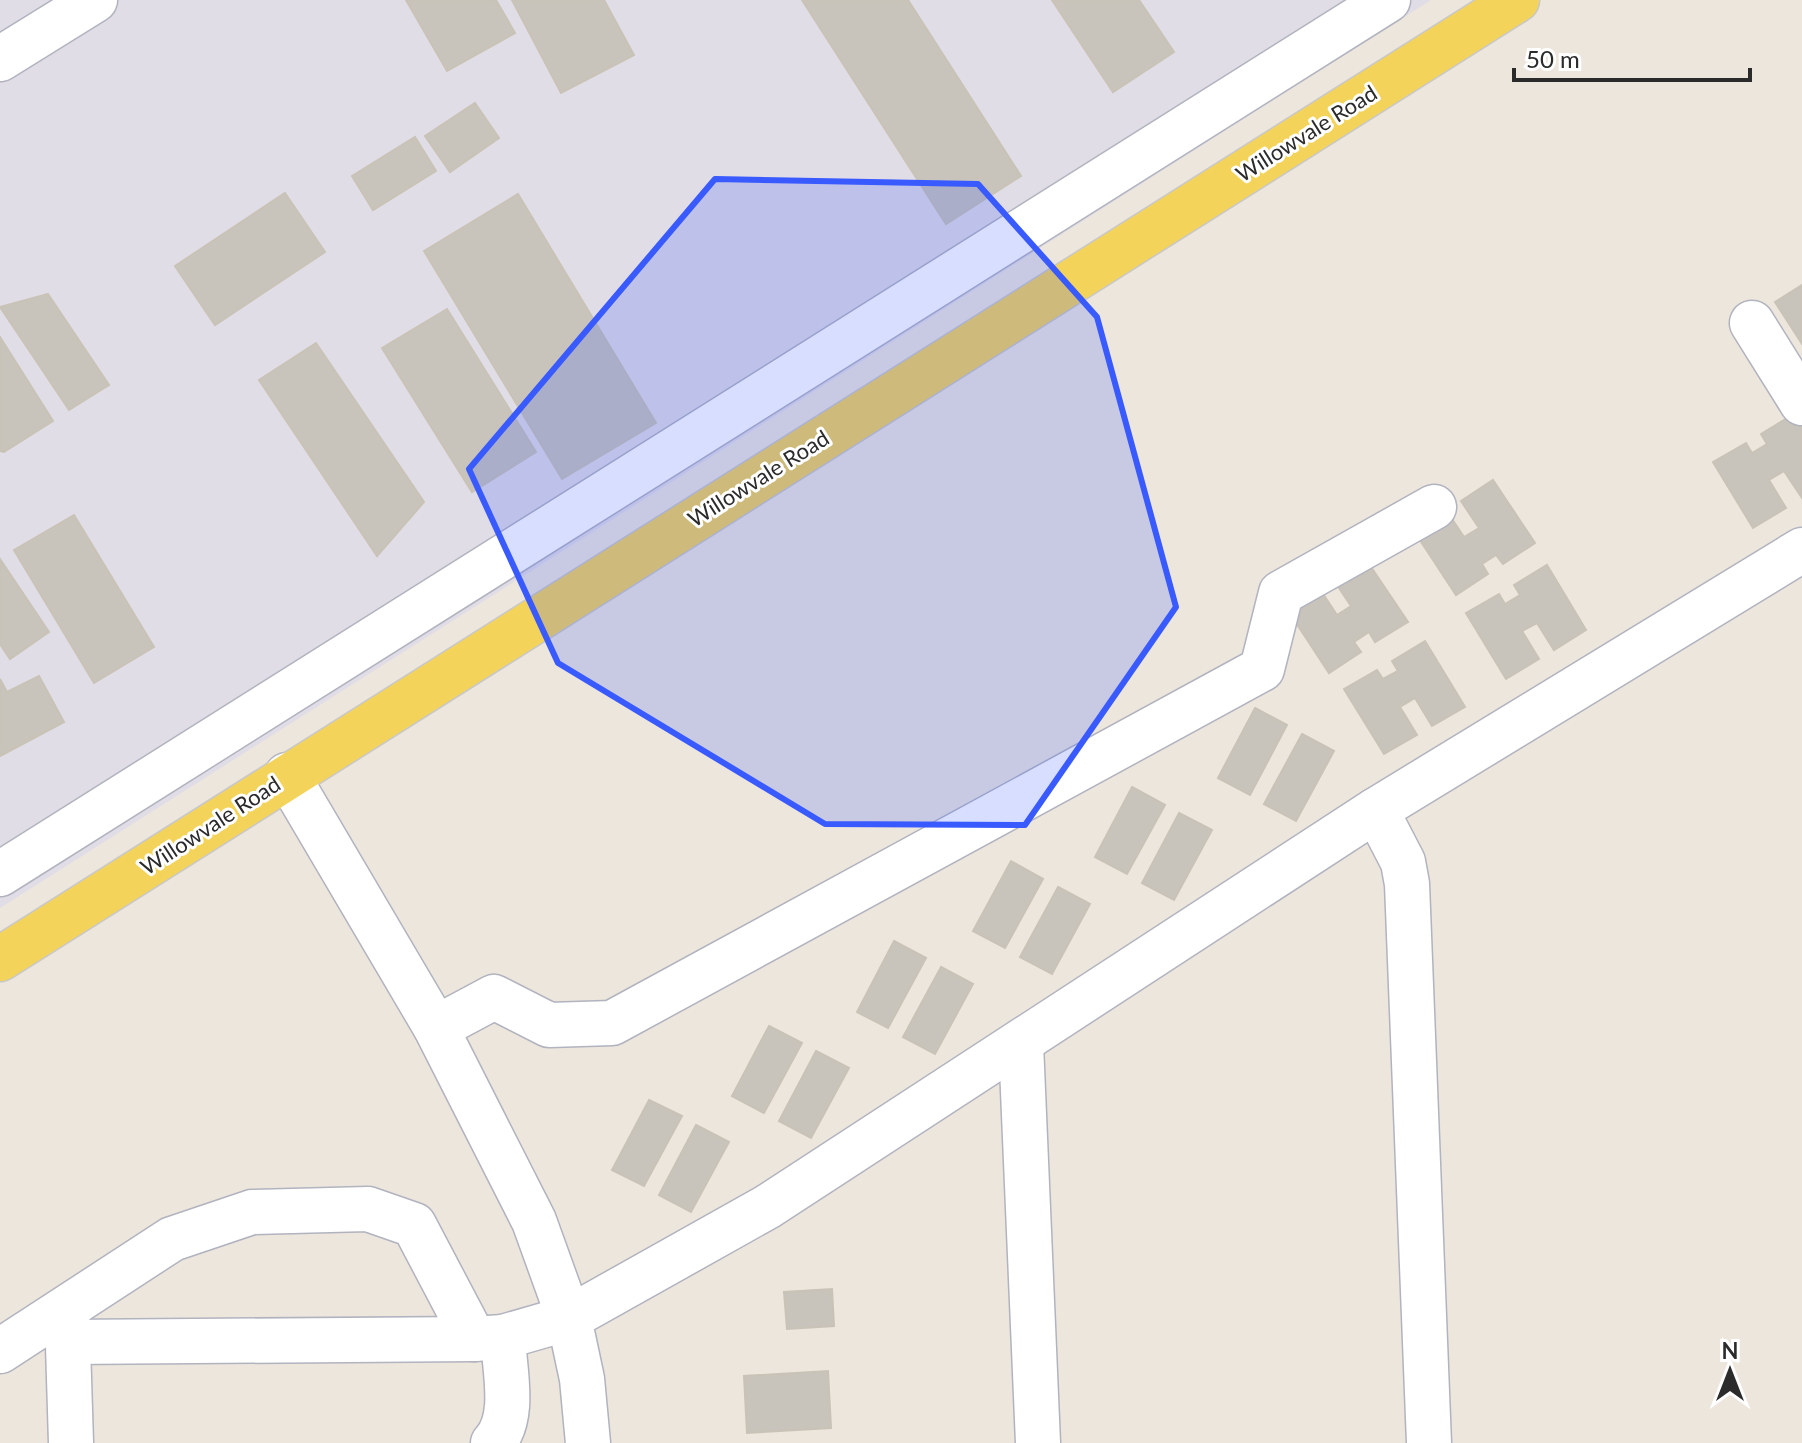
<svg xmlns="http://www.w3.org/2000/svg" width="1802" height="1443" viewBox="0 0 1802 1443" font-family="Lato,sans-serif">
<rect width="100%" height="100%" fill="#ede6dd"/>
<!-- industrial -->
<polygon fill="#e0dde6" points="0,0 1431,0 0,908"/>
<!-- building -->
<g fill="#c9c4bb" stroke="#c9c2b6" stroke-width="2">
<polygon points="406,0 496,0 515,33 447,71"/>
<polygon points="512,0 604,0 634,55 561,93"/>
<polygon points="802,0 908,0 1021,176 946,224"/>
<polygon points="1052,0 1139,0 1174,52 1113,92"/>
<polygon points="475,103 499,138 450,172 425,136"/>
<polygon points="415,137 436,171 373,210 352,176"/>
<polygon points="285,193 325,252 215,325 175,266"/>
<polygon points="518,194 656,423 562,479 424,251"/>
<polygon points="1802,285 1802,344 1775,302"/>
<polygon points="48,294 109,385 69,410 0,307"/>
<polygon points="447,309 536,452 472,492 382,348"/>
<polygon points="0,337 53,421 4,452 0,451"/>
<polygon points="316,343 424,502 377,556 259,380"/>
<polygon points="1794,414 1802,428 1802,498 1784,471 1769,480 1786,508 1753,528 1713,462 1746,443 1752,453 1767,444 1761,434"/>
<polygon points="1493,480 1535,543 1503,564 1496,555 1482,564 1488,574 1456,595 1414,531 1446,510 1464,537 1479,528 1461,501"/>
<polygon points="74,515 154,647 94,683 14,550"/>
<polygon points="1365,558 1408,622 1375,642 1369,632 1354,642 1361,652 1329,673 1287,609 1319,588 1337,615 1351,606 1333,579"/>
<polygon points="0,559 49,632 10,659 0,644"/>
<polygon points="1547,565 1586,630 1554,650 1537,623 1522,631 1539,659 1506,679 1466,613 1499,594 1505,604 1520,595 1514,585"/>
<polygon points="1425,641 1465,707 1432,726 1415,698 1400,707 1417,735 1384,754 1344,689 1377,670 1383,679 1398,671 1392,661"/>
<polygon points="39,676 64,722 0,756 0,679 7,692"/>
<polygon points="1255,708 1287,725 1250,795 1218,778"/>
<polygon points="1302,734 1334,751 1296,821 1264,804"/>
<polygon points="1132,787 1165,805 1127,874 1095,857"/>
<polygon points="1179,813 1212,830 1174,900 1142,883"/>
<polygon points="1011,861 1043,879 1005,948 973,931"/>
<polygon points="1058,887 1090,904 1052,974 1020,957"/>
<polygon points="894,941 926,958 888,1028 857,1012"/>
<polygon points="941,967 973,984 935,1054 903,1037"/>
<polygon points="769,1026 802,1043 764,1113 732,1096"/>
<polygon points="816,1051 849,1068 811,1138 779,1121"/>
<polygon points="649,1100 682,1116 644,1186 612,1170"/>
<polygon points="696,1125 729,1142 691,1212 659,1195"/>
<polygon points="832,1289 834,1326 787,1329 784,1292"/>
<polygon points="828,1371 831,1428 747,1433 744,1376"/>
</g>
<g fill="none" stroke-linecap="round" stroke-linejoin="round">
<defs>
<g id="minor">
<polyline points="0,59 95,0"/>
<polyline points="1752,323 1802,403"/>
<polyline points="287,775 436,1028 534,1221 569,1318 582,1379 588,1443"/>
<polyline points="1376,810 1403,862 1407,884 1429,1443"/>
<polyline points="0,874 1388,0"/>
<polyline points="436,1028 494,997 549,1025 612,1023 1262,669 1281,593 1434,507"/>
<polyline points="1021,1044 1038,1443"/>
<polyline points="67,1313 71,1443"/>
<polyline points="68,1342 474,1339 503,1337 569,1318 767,1207 1376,810 1802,550"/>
<polyline points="0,1351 172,1239 252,1212 368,1209 414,1225 474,1339"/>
<path d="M493,1443C517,1418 504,1369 503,1337"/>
</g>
<polyline id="major" points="0,959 1517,0"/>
</defs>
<!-- minor casing -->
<use href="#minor" stroke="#b1b3bf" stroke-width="47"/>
<!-- major casing -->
<use href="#major" stroke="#c8c8c8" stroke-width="47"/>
<!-- minor -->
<use href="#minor" stroke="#fff" stroke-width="44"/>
<!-- major -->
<use href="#major" stroke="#f4d35b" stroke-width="44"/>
</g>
<!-- marked area -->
<path fill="#395afe" fill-opacity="0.2" stroke="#395afe" stroke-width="6" stroke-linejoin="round" d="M715,179L978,184L1097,317L1176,607L1025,825L825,824L558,663L469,469Z"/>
<g text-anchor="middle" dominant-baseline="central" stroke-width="6" stroke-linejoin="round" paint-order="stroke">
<!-- street labels -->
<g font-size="22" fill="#2b2b2b" stroke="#fff">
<text transform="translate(1306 133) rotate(-32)">Willowvale Road</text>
<text transform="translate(758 478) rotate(-32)">Willowvale Road</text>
<text transform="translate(210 825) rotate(-33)">Willowvale Road</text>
</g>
</g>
<!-- north arrow -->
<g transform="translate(1730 1371)" stroke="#ffffff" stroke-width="6" paint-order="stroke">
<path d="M0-6L14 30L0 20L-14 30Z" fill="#2b2b2b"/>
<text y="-12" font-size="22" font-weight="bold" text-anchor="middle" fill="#2b2b2b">N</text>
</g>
<!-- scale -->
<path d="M1514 68v12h236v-12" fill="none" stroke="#2b2b2b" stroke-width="4"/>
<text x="1526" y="68" font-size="24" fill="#2b2b2b" stroke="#ffffff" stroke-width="6" paint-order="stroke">50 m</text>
</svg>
